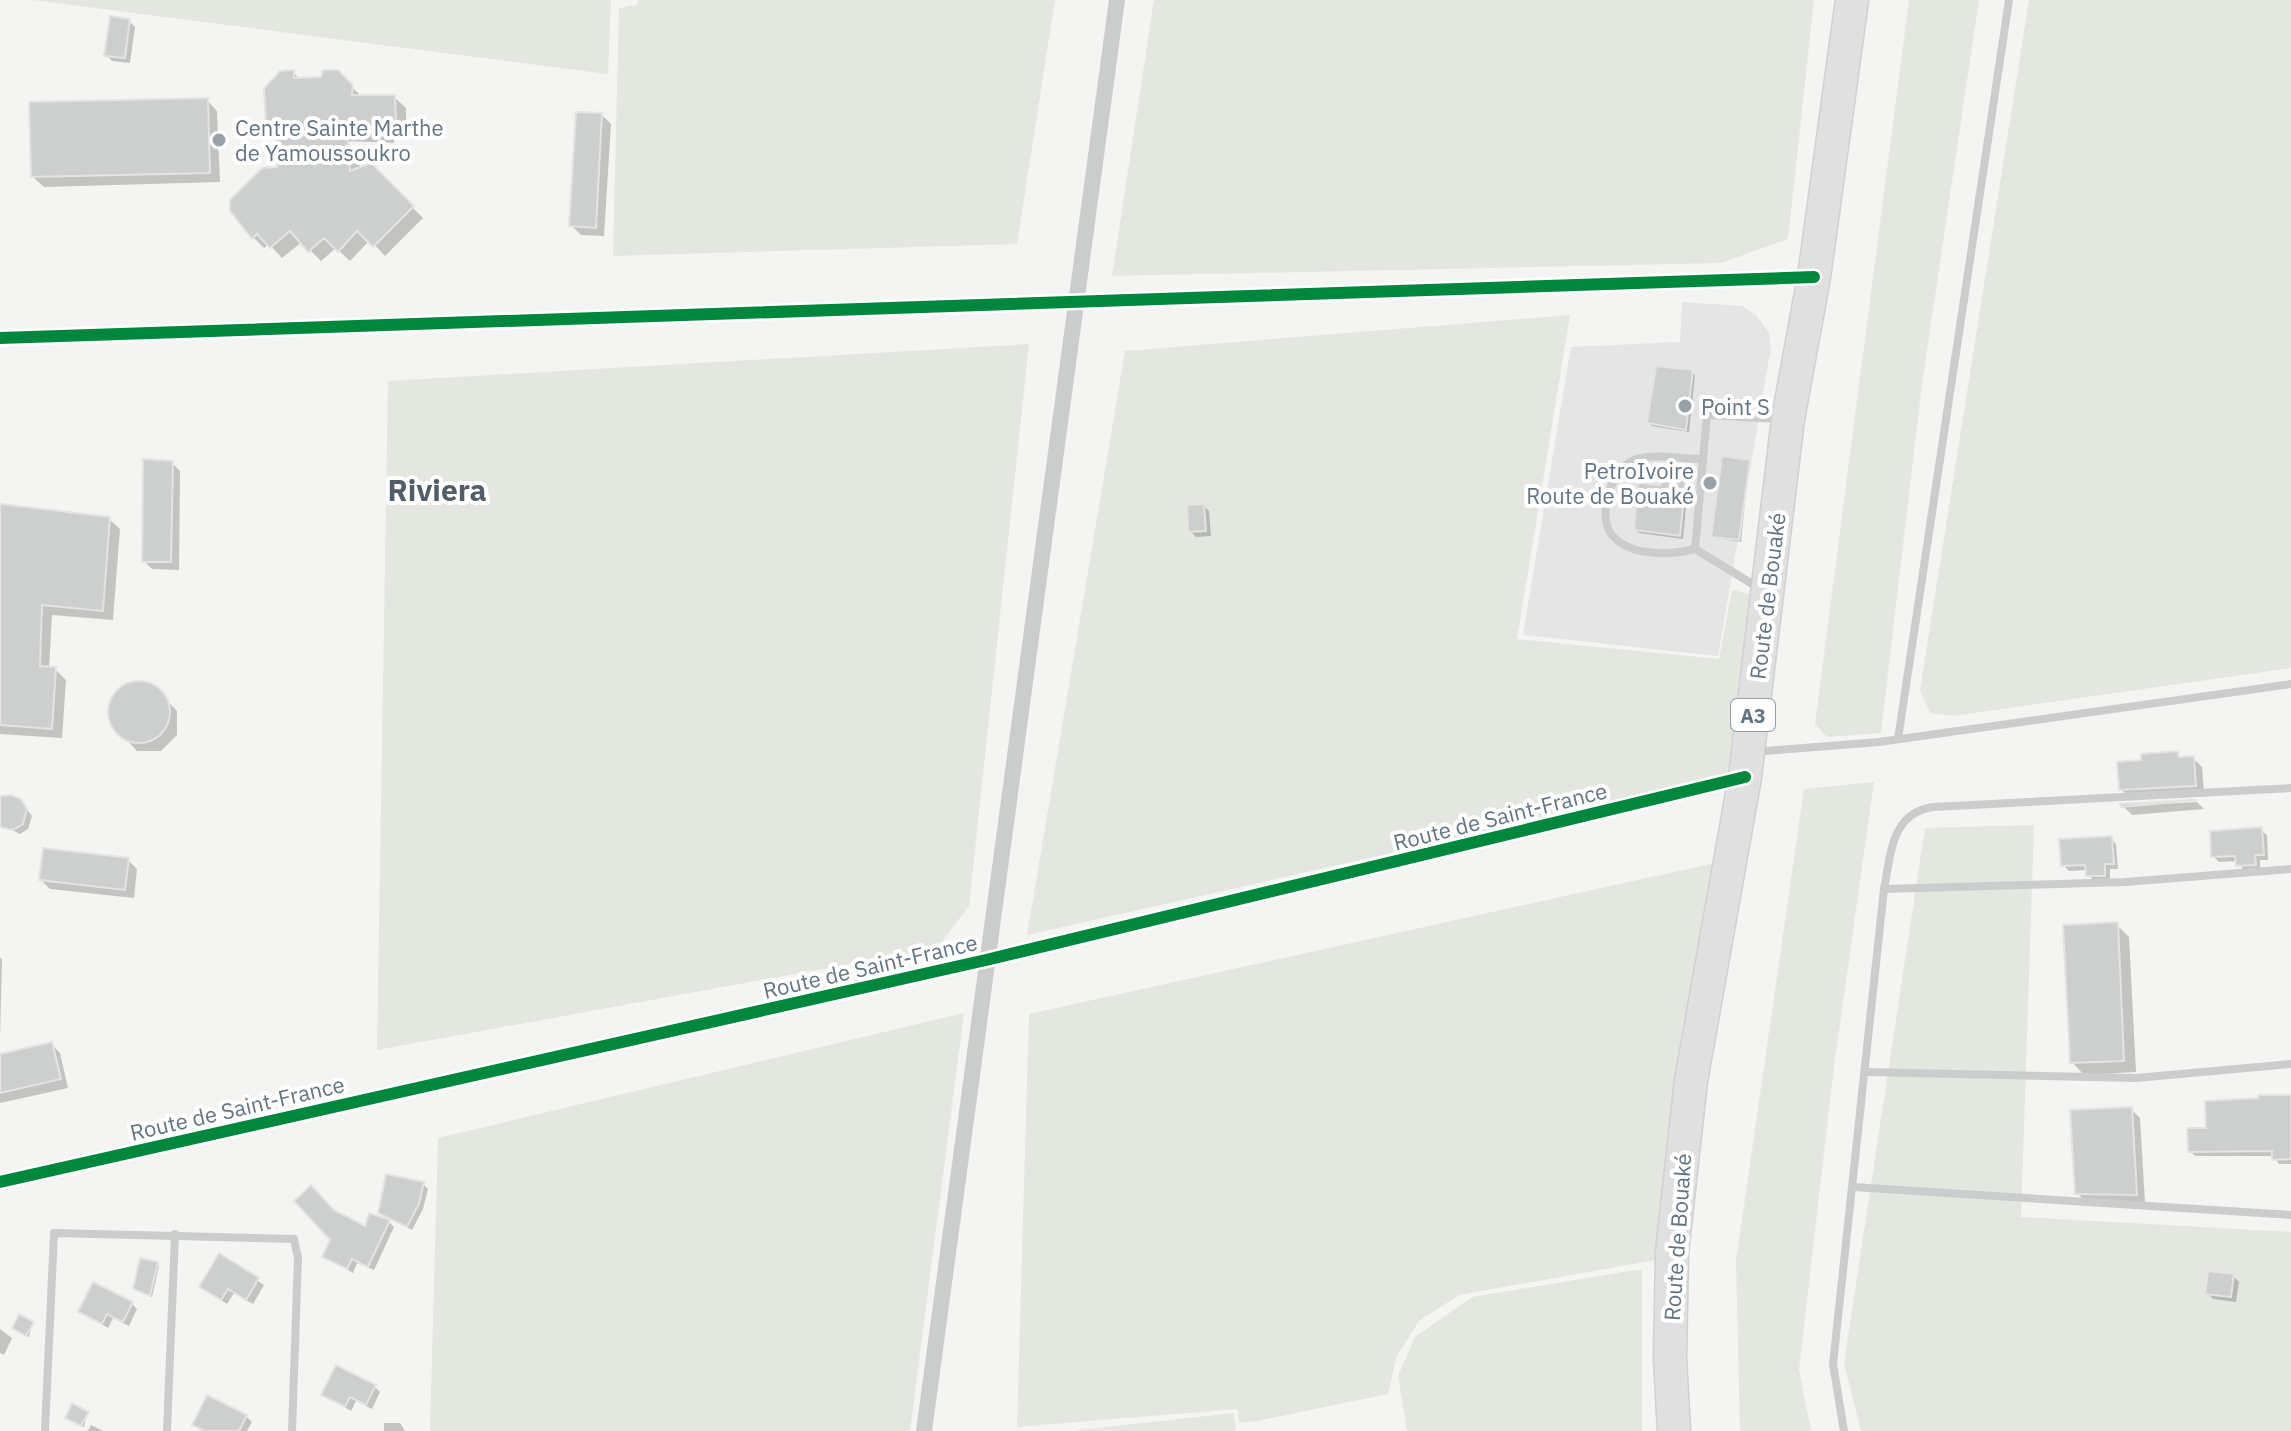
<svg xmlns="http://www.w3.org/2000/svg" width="2291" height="1431" viewBox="0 0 2291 1431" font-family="'IBM Plex Sans',sans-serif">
<rect width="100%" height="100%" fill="#f4f4f2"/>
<!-- built -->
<polygon fill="#e4e5e4" points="1682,302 1742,306 1757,316 1769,333 1771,347 1718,656 1523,635 1571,347 1680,342"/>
<!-- green -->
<g fill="#e3e7e0">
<polygon points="33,0 611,0 608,74"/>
<polygon points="638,0 1055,0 1017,244 613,256 619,8 637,5"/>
<polygon points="1154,0 1814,0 1788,239 1721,263 1112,276"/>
<polygon points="1909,0 1979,0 1922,384 1881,733 1827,737 1815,724"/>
<polygon points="2029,0 2291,0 2291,668 1953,716 1930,713 1920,690"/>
<polygon points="1570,315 1517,639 1719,659 1732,590 1764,597 1743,774 1027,935 1125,351"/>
<polygon points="1029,344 969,906 937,948 377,1050 388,381"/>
<polygon points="1874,782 1833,1074 1799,1370 1811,1431 1740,1431 1736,1261 1804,789"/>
<polygon points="2034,825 2021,1217 2291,1232 2291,1431 1861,1431 1844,1363 1925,828"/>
<polygon points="1715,863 1661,1259 1459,1295 1419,1321 1397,1355 1388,1394 1257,1421 1239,1423 1237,1409 1017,1427 1029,1014"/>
<polygon points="964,1013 910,1431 430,1431 438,1138"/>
<polygon points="1642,1269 1642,1431 1407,1431 1398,1376 1415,1337 1472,1297"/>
<polygon points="1234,1413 1236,1431 1070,1431"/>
</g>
<!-- shadow -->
<g fill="#0003">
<polygon points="129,21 135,27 130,63 112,61 106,55"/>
<polygon points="293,72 300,80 323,79 337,72 362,97 394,97 406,108 406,132 394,132 394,143 346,141 359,154 360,169 370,165 423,218 385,256 370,240 350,261 336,248 321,261 302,242 282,258 269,244 264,248 253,237 279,169 278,133 268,123"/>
<polygon points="207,100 217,111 220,182 44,187 33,177"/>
<polygon points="602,115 611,124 604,236 581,235 572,226"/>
<polygon points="1692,372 1695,375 1689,432 1652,426 1649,423"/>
<polygon points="1749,462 1741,542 1716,538 1714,536"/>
<polygon points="172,463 180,471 179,570 152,569 144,561"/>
<polygon points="1685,480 1688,484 1683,539 1639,533 1636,529"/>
<polygon points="1204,506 1209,511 1211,536 1196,537 1190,531"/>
<polygon points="0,507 109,519 120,529 113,620 52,615 49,669 55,669 66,680 62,738 0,734"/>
<polygon points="128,682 150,683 177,711 177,735 161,751 137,751 112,724 111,699"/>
<polygon points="2177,753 2183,759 2193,758 2202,767 2204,794 2130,798 2121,789"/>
<polygon points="20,801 32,816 28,829 20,834 0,824 0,802"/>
<polygon points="2197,802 2204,809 2132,815 2123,806"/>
<polygon points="2261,830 2267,835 2268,860 2260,860 2260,870 2244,871 2238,861 2219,862 2213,856"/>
<polygon points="2111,838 2116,844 2118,869 2110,869 2110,881 2093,881 2087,870 2069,871 2063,865"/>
<polygon points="128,860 137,869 134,898 50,889 41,880"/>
<polygon points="2117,925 2129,937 2136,1072 2084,1075 2072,1062"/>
<polygon points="0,957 2,960 0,1039"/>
<polygon points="51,1044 60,1053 68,1088 0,1103 0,1056"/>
<polygon points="2291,1097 2291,1164 2279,1164 2274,1156 2195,1156 2190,1151 2208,1130"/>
<polygon points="2131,1109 2140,1118 2145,1203 2086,1202 2077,1193"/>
<polygon points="423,1184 428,1189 423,1209 412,1230 380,1213"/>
<polygon points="334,1212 367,1228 389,1222 394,1227 374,1270 357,1263 353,1273 324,1256 332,1240"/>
<polygon points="220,1256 264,1285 253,1304 234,1293 227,1304 208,1292"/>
<polygon points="157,1264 159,1266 152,1297 135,1289"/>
<polygon points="2233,1276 2239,1282 2236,1302 2213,1299 2207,1293"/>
<polygon points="132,1304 137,1309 129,1326 113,1318 108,1328 80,1311"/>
<polygon points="32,1323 29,1337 16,1330"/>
<polygon points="0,1329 12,1338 4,1355 0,1353"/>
<polygon points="375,1387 380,1392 372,1409 356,1401 351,1411 323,1395"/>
<polygon points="87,1413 84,1427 69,1420"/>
<polygon points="246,1416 252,1422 247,1431 202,1431 194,1425"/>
<polygon points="384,1423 400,1423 405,1431 384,1431"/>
<polygon points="91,1425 103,1431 88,1431"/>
</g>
<!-- building -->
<g fill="#cdcfcf" stroke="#e3e3e2" stroke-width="2">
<polygon points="110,16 130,19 125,58 104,56"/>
<polygon points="294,70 294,78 321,77 323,70 338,70 353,85 352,95 395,95 396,121 384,121 383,132 338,131 348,140 350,171 371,163 414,206 373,247 357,231 338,252 324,238 308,252 290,231 270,248 257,234 252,239 230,211 230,200 262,168 277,167 275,123 266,124 264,88 280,71"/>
<polygon points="208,98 210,173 31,177 29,102"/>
<polygon points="576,112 602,113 596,228 569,226"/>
<polygon points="1656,366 1693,370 1686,430 1647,423"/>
<polygon points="1722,456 1750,460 1739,540 1711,537"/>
<polygon points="143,459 173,461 171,562 142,562"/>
<polygon points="1661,476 1686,478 1680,536 1634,530 1638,483 1660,485"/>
<polygon points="0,504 110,517 103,611 42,605 40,666 56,667 52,729 0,725"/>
<polygon points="1204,504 1206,531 1188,532 1187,505"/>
<circle cx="139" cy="712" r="31"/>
<polygon points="2178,751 2179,757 2194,756 2196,786 2119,790 2117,762 2141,760 2141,754"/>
<polygon points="11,795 21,799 27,809 23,824 13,830 0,827 0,796"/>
<polygon points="2197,800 2121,807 2120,804"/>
<polygon points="2262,827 2264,855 2255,855 2256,865 2236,866 2235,856 2211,857 2210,831"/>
<polygon points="2112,836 2114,864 2105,864 2105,876 2086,876 2085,865 2061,866 2059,839"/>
<polygon points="43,848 129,858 125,890 39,880"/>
<polygon points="2118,922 2124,1061 2070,1063 2063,925"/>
<polygon points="52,1042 61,1079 0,1093 0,1054"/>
<polygon points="2258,1095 2291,1095 2291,1159 2272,1160 2272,1151 2188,1152 2187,1128 2206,1128 2205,1101 2258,1098"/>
<polygon points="2132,1107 2137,1195 2075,1194 2070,1110"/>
<polygon points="386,1174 424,1182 419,1204 407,1227 378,1213"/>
<polygon points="311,1185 334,1210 365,1226 369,1213 390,1220 368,1267 352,1259 347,1269 322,1257 330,1240 294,1201"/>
<polygon points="219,1253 259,1278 246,1300 228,1289 221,1300 199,1287"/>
<polygon points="140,1258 158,1262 150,1296 133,1289"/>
<polygon points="2208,1271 2234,1274 2231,1297 2205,1294"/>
<polygon points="93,1282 133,1302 123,1322 107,1314 102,1324 78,1312"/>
<polygon points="19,1314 34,1322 26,1336 12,1328"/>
<polygon points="336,1365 376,1385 366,1405 350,1397 345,1407 321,1395"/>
<polygon points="207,1395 247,1415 239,1431 204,1431 192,1425"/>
<polygon points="72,1403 89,1412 81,1426 65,1418"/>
</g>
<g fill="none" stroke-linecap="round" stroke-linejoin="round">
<defs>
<polyline id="highway" points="1674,1431 1670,1358 1672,1252 1691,1081 1745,777 1788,419 1814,277 1852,0"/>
</defs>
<!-- highway casing -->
<use href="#highway" stroke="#d0d1d1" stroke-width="35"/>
<!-- lane -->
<g stroke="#cbcdcd" stroke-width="8">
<path d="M1695,549C1671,555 1630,557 1612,535C1596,515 1612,468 1634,460C1653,453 1683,459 1703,459"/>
<polyline points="1759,588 1695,549 1707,415 1779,419"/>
<polyline points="1898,739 2009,0"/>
<polyline points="1753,752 1879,742 2291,684"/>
<polyline points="1884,889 2125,882 2291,869"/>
<polyline points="1866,1072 2136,1078 2291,1064"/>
<polyline points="1853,1187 2291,1215"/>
<polyline points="45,1431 54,1233 294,1239 298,1258 292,1431"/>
<polyline points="167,1431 175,1234"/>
<path d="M1844,1431L1833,1364L1884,889C1891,854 1891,813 1933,807L2291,788"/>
</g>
<!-- street -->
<g stroke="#cbcdcd" stroke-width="16">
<polyline points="0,338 1814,277"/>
<polyline points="0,1182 986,960 1745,777"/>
<polyline points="924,1431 1117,0"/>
</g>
<!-- highway -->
<use href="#highway" stroke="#e0e0e0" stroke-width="32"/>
<defs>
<g id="cycleway">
<polyline points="0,338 1814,277"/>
<polyline points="0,1182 986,960 1745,777"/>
</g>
</defs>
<!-- cycleway casing -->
<use href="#cycleway" stroke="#fff" stroke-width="17"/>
<!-- cycleway -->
<use href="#cycleway" stroke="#00873e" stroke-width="12"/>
</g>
<!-- markers -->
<g fill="#96a1aa" stroke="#fff" stroke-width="3">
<circle cx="219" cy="140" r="8"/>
<circle cx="1685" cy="406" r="8"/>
<circle cx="1710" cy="483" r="8"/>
</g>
<g text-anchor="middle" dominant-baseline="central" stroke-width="8" stroke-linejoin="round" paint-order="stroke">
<!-- shield labels -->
<rect fill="#fff" stroke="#929ea8" stroke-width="2" x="1731" y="699" width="44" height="32" rx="6"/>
<g font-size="20" font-weight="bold" fill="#637483">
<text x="1753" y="715">A3</text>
</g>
<!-- poi labels -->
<g font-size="22" fill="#637483" stroke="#fff" text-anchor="start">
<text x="235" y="127">Centre Sainte Marthe<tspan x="235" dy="25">de Yamoussoukro</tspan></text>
<text x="1701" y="406">Point S</text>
<text x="1694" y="470" text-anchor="end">PetroIvoire<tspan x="1694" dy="25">Route de Bouaké</tspan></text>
</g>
<!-- street labels -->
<g font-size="22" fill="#637483" stroke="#fff">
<text transform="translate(1767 596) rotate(-83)">Route de Bouaké</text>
<text transform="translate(1500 816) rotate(-14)">Route de Saint-France</text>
<text transform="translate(870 966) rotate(-13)">Route de Saint-France</text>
<text transform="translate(237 1108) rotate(-13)">Route de Saint-France</text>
<text transform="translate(1677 1237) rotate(-86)">Route de Bouaké</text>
</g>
<!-- district labels -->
<g font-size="30" font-weight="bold" fill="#515d68" stroke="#fff">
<text x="437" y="489">Riviera</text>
</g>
</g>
</svg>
